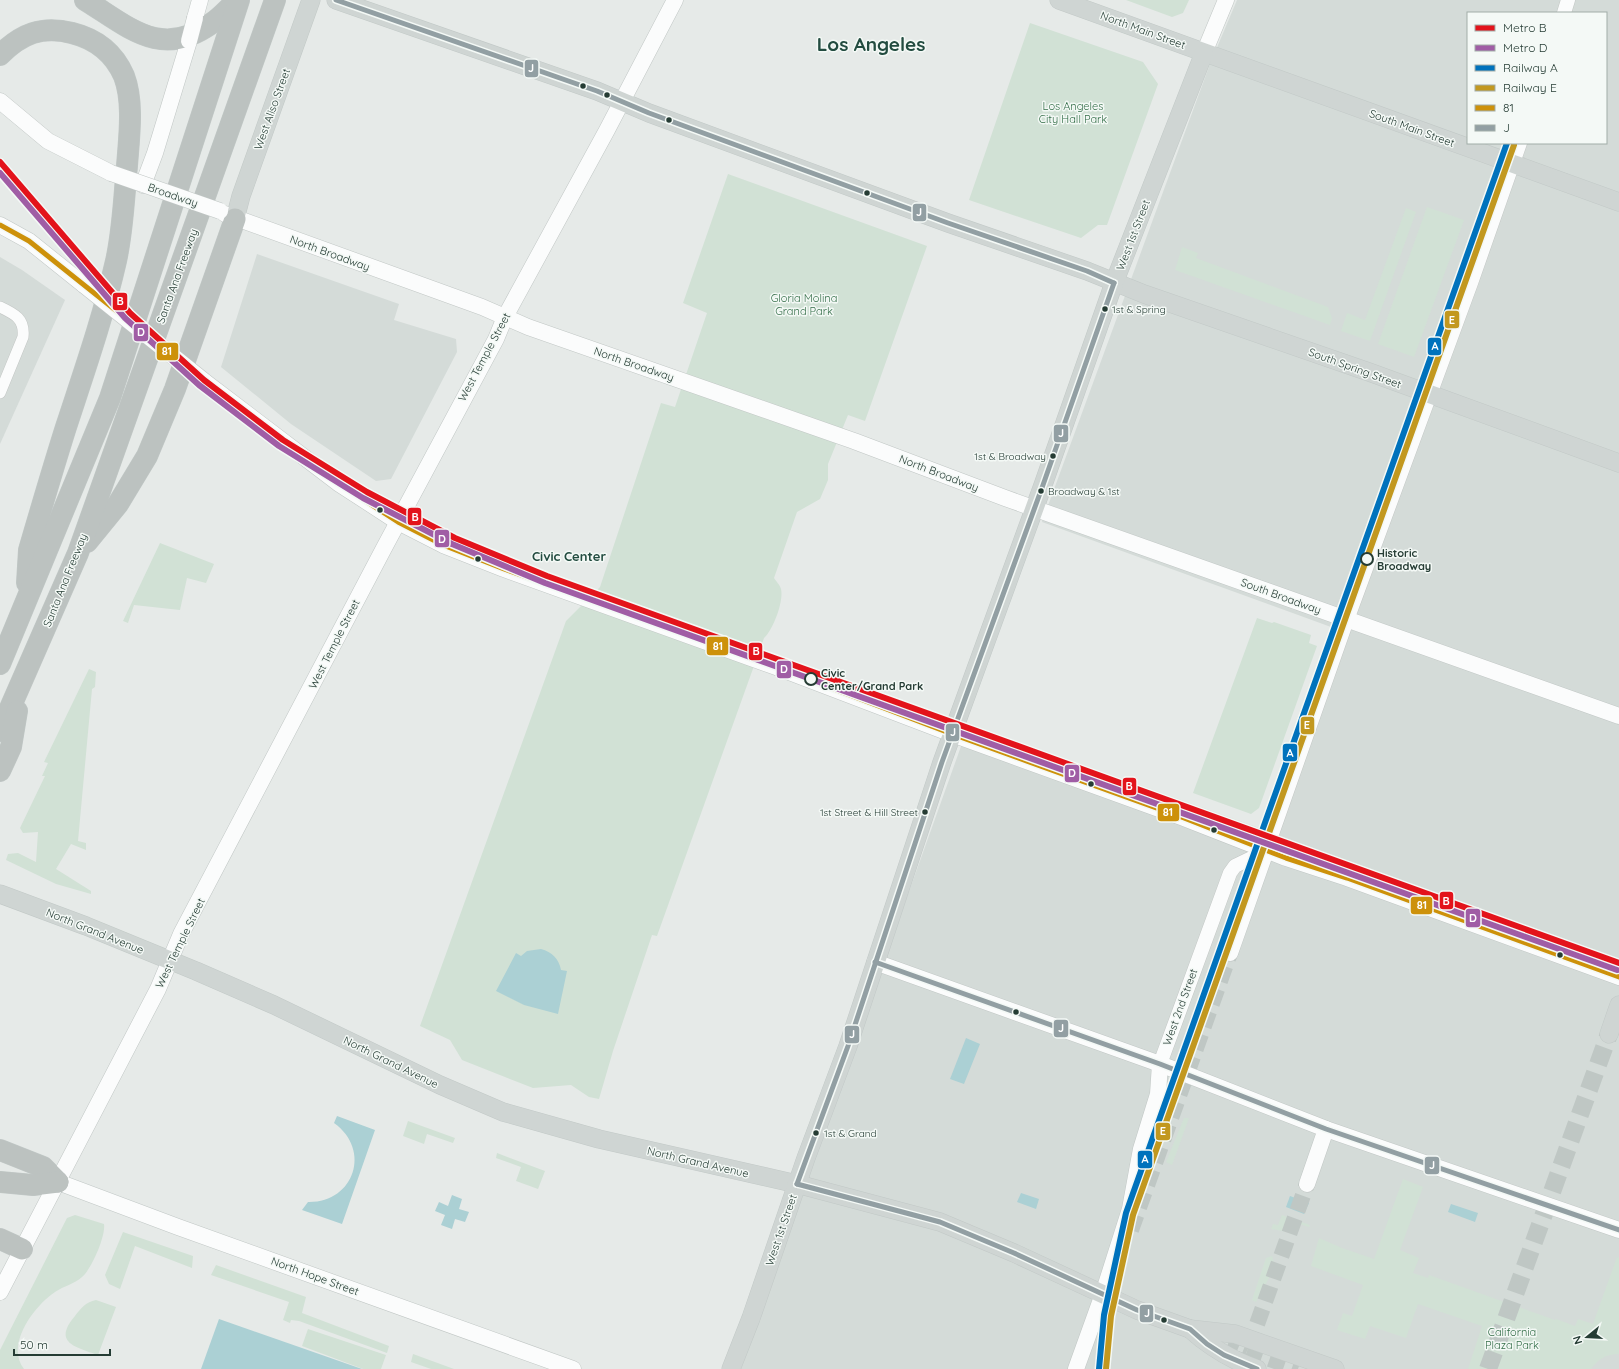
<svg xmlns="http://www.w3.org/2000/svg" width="1619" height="1369" viewBox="0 0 1619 1369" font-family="Quicksand,sans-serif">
<rect width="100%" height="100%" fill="#e6eae8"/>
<!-- built -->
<g fill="#d4dbd8" fill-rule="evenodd">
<path d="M1237,0H1619V1369H738L969,724L1259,828L1331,627L1042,522L1210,64ZM1468,13H1606V143H1468Z"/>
<polygon points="257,254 399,304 394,320 456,339 457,352 391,479 376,481 291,424 221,367"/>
<polygon points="0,257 22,270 65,300 0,444"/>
</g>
<!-- green -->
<g fill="#d1e1d5">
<polygon points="1126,0 1189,0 1183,13 1172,17"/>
<polygon points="1030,23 1143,62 1158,84 1107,225 1098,225 1081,238 969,200"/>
<path d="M728,174L927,246L865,421L848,415L828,464V480L820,499L797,512L774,578C776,581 780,585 781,589C784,601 773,630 764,638L657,936L652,935L613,1051L599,1099L589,1097L571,1085L533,1088L462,1060L450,1040L420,1026L566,621L600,587L661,403L675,407L707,313L683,303Z"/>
<polygon points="1427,207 1464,220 1414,357 1378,344"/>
<polygon points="1406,208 1416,212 1370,341 1341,331 1347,313 1365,320"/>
<polygon points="1182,247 1198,253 1196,258 1328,307 1332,318 1330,325 1175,270"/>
<polygon points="160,543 214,564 206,583 187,578 180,610 134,605 128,623 123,621"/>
<polygon points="1257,618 1272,623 1274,622 1311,635 1309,643 1317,646 1259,808 1251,814 1193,793"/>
<polygon points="89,669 96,672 95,687 92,689 78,841 86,843 86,850 71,844 56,869 91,891 91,894 56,884 6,860 8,854 18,853 36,862 38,832 23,833 20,828 45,776 42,776 48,763 44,762"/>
<polygon points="1184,1118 1189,1118 1172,1165 1166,1162"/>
<polygon points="408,1121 455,1138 453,1143 427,1134 424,1144 403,1136"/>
<polygon points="497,1153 545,1171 538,1189 516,1181 521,1167 496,1158"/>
<path d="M1403,1179L1423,1187L1400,1250L1419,1258L1413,1273L1428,1278L1429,1275L1555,1320L1556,1319L1575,1326L1578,1319L1593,1324L1617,1257L1619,1258V1354C1607,1354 1598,1359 1591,1369H1468L1482,1326L1418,1304L1406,1338L1370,1326L1365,1339L1337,1330L1343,1313L1352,1316L1363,1285L1311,1266L1319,1238L1342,1248L1374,1259Z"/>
<path d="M75,1215L104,1224C106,1236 91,1270 82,1277C74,1284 64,1286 55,1292C34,1306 5,1345 24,1369H0V1350L67,1218Z"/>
<polygon points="1282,1215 1310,1225 1309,1227 1293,1222 1289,1232 1271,1229 1273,1224 1278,1225"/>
<polygon points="123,1232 193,1256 192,1268 135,1246 120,1289 109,1284 105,1275"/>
<polygon points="1272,1256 1275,1267 1256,1302 1252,1300 1266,1258"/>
<polygon points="216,1265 306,1297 302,1313 389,1346 387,1353 299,1321 291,1320 290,1323 283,1320 289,1302 211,1275"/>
<path d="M96,1300L116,1307L98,1355C76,1347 52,1343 75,1316C81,1308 86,1302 96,1300Z"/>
<polygon points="308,1329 386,1355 381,1369 363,1369 302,1346"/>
<polygon points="413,1354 454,1369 431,1369 411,1362"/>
</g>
<!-- water -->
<g fill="#abd0d4">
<path d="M541,949C552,952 559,959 561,970L567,971L558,1014L524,1005L496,991L516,953L521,956L527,951Z"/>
<polygon points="966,1038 980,1044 964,1084 950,1079"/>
<path d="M337,1116L375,1130L342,1224L302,1210L308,1202C354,1203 372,1150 334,1123Z"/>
<polygon points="1021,1193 1039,1199 1036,1209 1017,1202"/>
<polygon points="452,1195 462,1199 459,1209 469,1212 465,1222 455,1219 452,1229 441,1225 445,1215 435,1211 439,1202 448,1206"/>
<polygon points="1290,1196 1309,1203 1304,1214 1286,1207"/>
<polygon points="1451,1204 1478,1213 1475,1222 1448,1212"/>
<polygon points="219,1319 362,1369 201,1369"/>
</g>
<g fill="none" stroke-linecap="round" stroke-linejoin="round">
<!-- minor-tunnel -->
<polyline stroke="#bfc7c4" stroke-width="11" stroke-dasharray="11 5.5" stroke-linecap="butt" points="1213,1337 1247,1351"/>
<!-- secondary-tunnel -->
<g stroke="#bfc7c4" stroke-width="16" stroke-dasharray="16 8" stroke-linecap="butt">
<polyline points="1131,1230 1230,953"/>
<polyline points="1247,1351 1298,1369"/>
<polyline points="1241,1369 1307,1184"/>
</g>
<!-- primary-tunnel -->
<polyline stroke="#bfc7c4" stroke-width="18" stroke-dasharray="18 9" stroke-linecap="butt" points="1488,1369 1609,1034"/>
<defs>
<path id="minor" d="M0,307C15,314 25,319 23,337L0,393"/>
<g id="tertiary">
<polyline points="1564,13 1568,0"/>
<polyline points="1160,1064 1230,873 1235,866 1266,851 1347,620 1471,283 1520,143"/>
</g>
<g id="secondary">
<polyline points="195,18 200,0"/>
<polyline points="1204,53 1226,0"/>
<polyline points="0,101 48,141 111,173"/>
<polyline points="143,185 155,153 189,41"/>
<polyline points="225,214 482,307 528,327 854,441 1005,498 1619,716"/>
<polyline points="0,225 29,241 84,285"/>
<polyline points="204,381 338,483 398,522 443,545 504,569 776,667 952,734 1184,818 1286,858 1347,878 1619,977"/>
<polyline points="1230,953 1266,851"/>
<polyline points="875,962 1160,1064 1326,1129 1619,1230"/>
<polyline points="58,1182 178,1227 573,1369"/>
<polyline points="1307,1184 1326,1129"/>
<polyline points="0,1292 158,989 181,934 384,548 496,339 505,317 607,130 675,0"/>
<polyline points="1076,1369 1103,1294 1130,1209 1141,1149 1158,1094 1160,1064"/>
</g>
<g id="primary">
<polyline points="336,0 597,91 649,113 948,223 1087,271 1144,294 1369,372 1619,463"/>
<polyline points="1059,0 1619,202"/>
<polyline points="235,219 241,196 311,0"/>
<polyline points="0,894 86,926 196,971 274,1005 440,1085 503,1112 599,1139 797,1184 940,1222 1014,1253 1137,1310 1190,1329 1235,1334 1335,1369"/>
<polyline points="1609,1034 1619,1005"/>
<path d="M1190,1329C1210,1347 1231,1360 1257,1369"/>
<polyline points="731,1369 751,1318 806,1158 848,1046 942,762 1043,485 1114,283 1204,53"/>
</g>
<g id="motorway">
<path d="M85,0C129,27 161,60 212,23C221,17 229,8 237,0"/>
<path d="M0,55C21,34 42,25 72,33C96,39 114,53 124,76C134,102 129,138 127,166C124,197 123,230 116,261C103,318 84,372 66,427C53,468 41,509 29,550L27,583"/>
<polyline points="87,542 118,504 147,456 175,389 235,219"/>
<polyline points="0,664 110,398 239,0"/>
<polyline points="0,731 78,553 275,0"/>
<polyline points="0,771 11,747 17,711"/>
<polyline points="0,1150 43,1167 58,1182"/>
<polyline points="0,1182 33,1185 58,1182"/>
<polyline points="0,1239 22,1249"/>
</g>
</defs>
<!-- minor casing -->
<use href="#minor" stroke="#c3c7c5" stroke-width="12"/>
<!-- tertiary casing -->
<use href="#tertiary" stroke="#c3c7c5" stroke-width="15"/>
<!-- secondary casing -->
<use href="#secondary" stroke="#c1c7c5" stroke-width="17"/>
<!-- primary casing -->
<use href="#primary" stroke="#c2c9c7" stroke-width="19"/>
<!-- motorway casing -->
<use href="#motorway" stroke="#c2c9c7" stroke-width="22"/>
<!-- minor -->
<use href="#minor" stroke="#fbfcfc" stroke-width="11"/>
<!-- tertiary -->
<use href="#tertiary" stroke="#fbfcfc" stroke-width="14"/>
<!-- secondary -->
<use href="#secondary" stroke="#fbfcfc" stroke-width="16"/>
<!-- primary -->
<use href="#primary" stroke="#cfd5d3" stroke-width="18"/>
<!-- motorway -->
<use href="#motorway" stroke="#bcc2c0" stroke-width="21"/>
<defs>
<g id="secondary-bridge">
<polyline points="189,41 195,18"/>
<polyline points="111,173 220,211"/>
<polyline points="84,285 204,381"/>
</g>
</defs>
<!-- secondary-bridge casing -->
<use href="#secondary-bridge" stroke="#c1c7c5" stroke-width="17" stroke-linecap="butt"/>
<!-- secondary-bridge -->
<use href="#secondary-bridge" stroke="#fbfcfc" stroke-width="16"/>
<defs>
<polyline id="bus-1" points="0,225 29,241 204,381 338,483 398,522 443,545 504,569 776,667 952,734 1184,818 1286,858 1347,878 1619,977"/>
<g id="bus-2">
<polyline points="336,0 597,91 649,113 948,223 1087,271 1114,283"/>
<polyline points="875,962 1160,1064 1326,1129 1619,1230"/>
<polyline points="797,1184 848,1046 942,762 1043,485 1114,283"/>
<polyline points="797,1184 940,1222 1014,1253 1137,1310 1190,1329 1207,1344 1224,1355 1257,1369"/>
</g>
</defs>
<!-- bus-1 casing -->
<use href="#bus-1" stroke="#f4f9f6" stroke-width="8"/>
<!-- bus-2 casing -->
<use href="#bus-2" stroke="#f4f9f6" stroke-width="8"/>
<!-- bus-1 -->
<use href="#bus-1" stroke="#cd910a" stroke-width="5"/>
<!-- bus-2 -->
<use href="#bus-2" stroke="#929fa3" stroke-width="5"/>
<defs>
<polyline id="rail-1" points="1099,1369 1104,1315 1126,1213 1507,143"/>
<polyline id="rail-2" points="1106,1369 1111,1316 1133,1215 1514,145"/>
</defs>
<!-- rail-1 casing -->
<use href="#rail-1" stroke="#f4f9f6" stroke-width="9"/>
<!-- rail-2 casing -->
<use href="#rail-2" stroke="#f4f9f6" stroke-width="9"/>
<!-- rail-1 -->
<use href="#rail-1" stroke="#0072bc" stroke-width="6"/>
<!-- rail-2 -->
<use href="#rail-2" stroke="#c2981f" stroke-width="6"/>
<defs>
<polyline id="metro-1" points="0,162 130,313 204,380 283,440 367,492 455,538 547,576 1619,963"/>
<polyline id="metro-2" points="0,173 125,318 199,385 279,446 363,498 452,544 545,583 1617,970"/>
</defs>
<!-- metro-1 casing -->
<use href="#metro-1" stroke="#f4f9f6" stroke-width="9"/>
<!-- metro-2 casing -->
<use href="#metro-2" stroke="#f4f9f6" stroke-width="9"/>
<!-- metro-1 -->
<use href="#metro-1" stroke="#e3131b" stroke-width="6"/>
<!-- metro-2 -->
<use href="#metro-2" stroke="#a05da5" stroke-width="6"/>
</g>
<!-- markers -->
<g fill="#253c34" stroke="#f4f9f6" stroke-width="1.5">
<circle cx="583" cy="86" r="3.5"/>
<circle cx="607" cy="95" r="3.5"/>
<circle cx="669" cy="120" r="3.5"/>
<circle cx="867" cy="193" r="3.5"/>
<circle cx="1105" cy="309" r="3.5"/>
<circle cx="1053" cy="456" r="3.5"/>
<circle cx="1041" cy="491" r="3.5"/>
<circle cx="380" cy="510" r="3.5"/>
<circle cx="478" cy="559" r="3.5"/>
<circle cx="1091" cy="784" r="3.5"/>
<circle cx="925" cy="812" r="3.5"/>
<circle cx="1214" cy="830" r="3.5"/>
<circle cx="1560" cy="955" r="3.5"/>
<circle cx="1016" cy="1012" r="3.5"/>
<circle cx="816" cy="1133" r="3.5"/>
<circle cx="1164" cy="1320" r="3.5"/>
</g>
<g fill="#f4f9f6" stroke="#253c34" stroke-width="2">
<circle cx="1367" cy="559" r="6"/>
<circle cx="811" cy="679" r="6"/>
</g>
<g text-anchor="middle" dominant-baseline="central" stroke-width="3" stroke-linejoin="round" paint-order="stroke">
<!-- bus labels -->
<g font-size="10" fill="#253c34" stroke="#f4f9f6" text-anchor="start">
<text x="1112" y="309">1st &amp; Spring</text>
<text x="1046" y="456" text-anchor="end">1st &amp; Broadway</text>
<text x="1048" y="491">Broadway &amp; 1st</text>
<text x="918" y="812" text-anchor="end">1st Street &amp; Hill Street</text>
<text x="824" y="1133">1st &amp; Grand</text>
</g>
<!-- street labels -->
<g font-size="11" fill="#253c34" stroke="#f4f9f6">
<text transform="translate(1143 30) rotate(20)">North Main Street</text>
<text transform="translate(272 109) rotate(-70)">West Aliso Street</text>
<text transform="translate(1412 128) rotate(20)">South Main Street</text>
<text transform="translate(173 195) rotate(19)">Broadway</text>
<text transform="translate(1133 235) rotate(-69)">West 1st Street</text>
<text transform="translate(330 253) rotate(20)">North Broadway</text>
<text transform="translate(177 276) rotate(-70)">Santa Ana Freeway</text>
<text transform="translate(484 357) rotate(-62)">West Temple Street</text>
<text transform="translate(634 364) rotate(19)">North Broadway</text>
<text transform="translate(1355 368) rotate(20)">South Spring Street</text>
<text transform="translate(939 473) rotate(21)">North Broadway</text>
<text transform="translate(65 580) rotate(-68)">Santa Ana Freeway</text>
<text transform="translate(1281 596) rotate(20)">South Broadway</text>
<text transform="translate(334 644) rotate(-63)">West Temple Street</text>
<text transform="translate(95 931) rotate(22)">North Grand Avenue</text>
<text transform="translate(180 943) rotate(-64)">West Temple Street</text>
<text transform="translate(1180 1007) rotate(-70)">West 2nd Street</text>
<text transform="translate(391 1062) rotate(26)">North Grand Avenue</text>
<text transform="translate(698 1162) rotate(13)">North Grand Avenue</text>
<text transform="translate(781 1230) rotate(-71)">West 1st Street</text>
<text transform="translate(315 1276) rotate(20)">North Hope Street</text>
</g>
<!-- park labels -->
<g font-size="11" fill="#346e48" stroke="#f4f9f6">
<text x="1073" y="106">Los Angeles<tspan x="1073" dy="13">City Hall Park</tspan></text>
<text x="804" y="298">Gloria Molina<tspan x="804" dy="13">Grand Park</tspan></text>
<text x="1512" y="1332">California<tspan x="1512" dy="13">Plaza Park</tspan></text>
</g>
<!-- stop labels -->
<g font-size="11" font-weight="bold" fill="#253c34" stroke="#f4f9f6" text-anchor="start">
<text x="1377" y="553">Historic<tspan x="1377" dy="13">Broadway</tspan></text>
<text x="821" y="673">Civic<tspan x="821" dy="13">Center/Grand Park</tspan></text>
</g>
<!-- quarter labels -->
<g font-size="13" font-weight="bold" fill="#234c40" stroke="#f4f9f6">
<text x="569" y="556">Civic Center</text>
</g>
<!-- town labels -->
<g font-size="19" font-weight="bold" fill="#234c40" stroke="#f4f9f6">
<text x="871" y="44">Los Angeles</text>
</g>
</g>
<g stroke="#f4f9f6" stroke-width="1.5">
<rect x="524" y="59" width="15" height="19" rx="4" fill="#929fa3"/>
<rect x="912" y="203" width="15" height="19" rx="4" fill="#929fa3"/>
<rect x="112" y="292" width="16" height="19" rx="4" fill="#e3131b"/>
<rect x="1444" y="310" width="16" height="19" rx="4" fill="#c2981f"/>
<rect x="133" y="323" width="16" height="19" rx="4" fill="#a05da5"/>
<rect x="1427" y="337" width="15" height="19" rx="4" fill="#0072bc"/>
<rect x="156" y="342" width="23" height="19" rx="4" fill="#cd910a"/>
<rect x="1053" y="424" width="16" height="19" rx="4" fill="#929fa3"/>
<rect x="407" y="507" width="15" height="19" rx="4" fill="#e3131b"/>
<rect x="434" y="529" width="16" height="19" rx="4" fill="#a05da5"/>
<rect x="706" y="636" width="23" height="20" rx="4" fill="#cd910a"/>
<rect x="748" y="642" width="15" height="19" rx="4" fill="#e3131b"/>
<rect x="776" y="660" width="16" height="19" rx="4" fill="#a05da5"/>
<rect x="1300" y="716" width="15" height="19" rx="4" fill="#c2981f"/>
<rect x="945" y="723" width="15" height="19" rx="4" fill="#929fa3"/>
<rect x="1282" y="743" width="16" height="19" rx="4" fill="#0072bc"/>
<rect x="1064" y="764" width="16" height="19" rx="4" fill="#a05da5"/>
<rect x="1122" y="777" width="15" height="19" rx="4" fill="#e3131b"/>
<rect x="1157" y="803" width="23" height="19" rx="4" fill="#cd910a"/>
<rect x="1439" y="891" width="15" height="19" rx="4" fill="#e3131b"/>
<rect x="1410" y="896" width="23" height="19" rx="4" fill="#cd910a"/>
<rect x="1465" y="908" width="16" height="20" rx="4" fill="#a05da5"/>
<rect x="1053" y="1019" width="16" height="19" rx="4" fill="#929fa3"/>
<rect x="844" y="1025" width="16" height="19" rx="4" fill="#929fa3"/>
<rect x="1155" y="1122" width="16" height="19" rx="4" fill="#c2981f"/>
<rect x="1137" y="1150" width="16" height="19" rx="4" fill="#0072bc"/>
<rect x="1424" y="1156" width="16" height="19" rx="4" fill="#929fa3"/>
<rect x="1139" y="1304" width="15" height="19" rx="4" fill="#929fa3"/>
</g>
<g font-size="11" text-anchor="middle" font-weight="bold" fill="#fff">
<text x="531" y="72">J</text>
<text x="919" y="216">J</text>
<text x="120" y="305">B</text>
<text x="1452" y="324">E</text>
<text x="141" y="336">D</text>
<text x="1435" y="350">A</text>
<text x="167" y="355">81</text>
<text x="1061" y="437">J</text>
<text x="415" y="521">B</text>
<text x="442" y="543">D</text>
<text x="718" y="650">81</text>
<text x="756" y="655">B</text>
<text x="784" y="673">D</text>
<text x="1307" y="729">E</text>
<text x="953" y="736">J</text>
<text x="1290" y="757">A</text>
<text x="1072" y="777">D</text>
<text x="1129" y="790">B</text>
<text x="1168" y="816">81</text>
<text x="1446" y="905">B</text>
<text x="1422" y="909">81</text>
<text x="1473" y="922">D</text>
<text x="1061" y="1032">J</text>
<text x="852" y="1038">J</text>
<text x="1163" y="1135">E</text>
<text x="1145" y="1163">A</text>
<text x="1432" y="1169">J</text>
<text x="1147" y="1317">J</text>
</g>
<!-- legend -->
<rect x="1467" y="12" width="140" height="132" fill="#f4f9f6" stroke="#a1ada8"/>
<rect x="1475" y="25" width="20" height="6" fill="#e3131b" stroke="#a1ada8"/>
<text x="1503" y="32" font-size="12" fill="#253c34">Metro B</text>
<rect x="1475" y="45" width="20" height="6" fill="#a05da5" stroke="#a1ada8"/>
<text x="1503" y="52" font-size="12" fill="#253c34">Metro D</text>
<rect x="1475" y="65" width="20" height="6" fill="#0072bc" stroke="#a1ada8"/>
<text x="1503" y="72" font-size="12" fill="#253c34">Railway A</text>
<rect x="1475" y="85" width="20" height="6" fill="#c2981f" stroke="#a1ada8"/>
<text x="1503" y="92" font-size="12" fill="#253c34">Railway E</text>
<rect x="1475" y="105" width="20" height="6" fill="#cd910a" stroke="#a1ada8"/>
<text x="1503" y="112" font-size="12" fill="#253c34">81</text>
<rect x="1475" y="125" width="20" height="6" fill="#929fa3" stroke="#a1ada8"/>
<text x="1503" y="132" font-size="12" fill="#253c34">J</text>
<!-- north arrow -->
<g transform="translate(1587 1337) rotate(252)" stroke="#f4f9f6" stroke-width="3" paint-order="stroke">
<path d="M0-3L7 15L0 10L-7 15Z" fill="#253c34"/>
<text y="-6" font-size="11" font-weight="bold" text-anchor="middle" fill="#253c34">N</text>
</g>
<!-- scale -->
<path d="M14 1349v6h96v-6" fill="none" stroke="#253c34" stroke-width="2"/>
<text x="20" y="1349" font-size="12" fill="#253c34" stroke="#f4f9f6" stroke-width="3" paint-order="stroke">50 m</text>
</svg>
